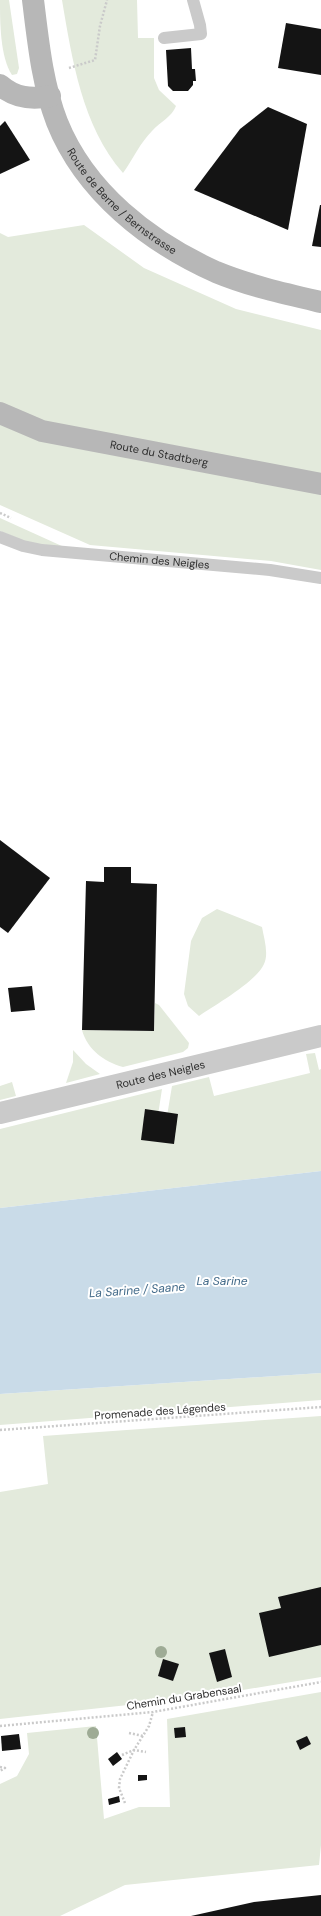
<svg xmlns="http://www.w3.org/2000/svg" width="321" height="1916" viewBox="0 0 321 1916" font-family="'DM Sans',sans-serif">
<rect width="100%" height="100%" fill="#fff"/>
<!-- green -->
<g fill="#e3eadc">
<path d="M0,0H9L19,68L17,74L12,75C0,57 0,22 0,0Z"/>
<path d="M62,0H137L138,38H154V78L159,90L176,106C172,117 160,122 152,131C140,143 133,159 123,173C82,126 72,59 62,0Z"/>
<polygon points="84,225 144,268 236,309 321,330 321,570 271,561 90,545 0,505 0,233 8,237"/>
<polygon points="0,518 64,547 29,543 0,531"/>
<path d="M217,909L262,927C264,939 269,953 264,964C257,981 215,1005 199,1016L188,1006L184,994L191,941L202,918Z"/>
<path d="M155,1003L159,1005L189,1043L188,1048L183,1052L123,1067C104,1062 87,1049 82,1030L154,1031Z"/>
<polygon points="73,1050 86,1064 100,1074 66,1083 73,1062"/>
<polygon points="315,1053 319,1070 321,1069 321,1171 0,1208 0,1129 162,1089 158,1115 167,1116 172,1086 209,1077 214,1096 310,1073 306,1054"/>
<polygon points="12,1082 16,1096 0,1100 0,1086"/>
<polygon points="321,1373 321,1400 0,1425 0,1394"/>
<polygon points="321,1416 321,1677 201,1697 0,1719 0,1492 48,1484 43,1436"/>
<polygon points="321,1692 321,1845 319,1865 125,1885 60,1916 0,1916 0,1784 17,1776 29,1754 27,1733 96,1726 104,1819 139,1807 170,1807 167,1719"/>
</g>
<!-- water -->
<polygon fill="#c9dbe8" points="321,1171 321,1373 0,1394 0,1208"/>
<!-- building -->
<g fill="#141414">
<polygon points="286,23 321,29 321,75 278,68"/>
<polygon points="191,48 192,69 195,69 196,81 193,81 193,85 188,91 173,91 168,86 166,50"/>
<polygon points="268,107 307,124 288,230 194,190 240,129"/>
<polygon points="5,121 30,160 0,174 0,126"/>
<polygon points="320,205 321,205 321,247 312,246"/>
<polygon points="0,840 50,878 8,933 0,927"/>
<polygon points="104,867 131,867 131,883 157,884 154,1031 82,1030 86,881 104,882"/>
<polygon points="32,986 35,1010 11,1012 8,988"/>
<polygon points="145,1109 178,1114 174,1144 141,1140"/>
<polygon points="321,1587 321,1645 269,1657 259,1613 281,1608 278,1597"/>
<polygon points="225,1649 232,1677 217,1682 209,1653"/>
<polygon points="163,1659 179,1664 173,1681 158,1676"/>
<polygon points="185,1727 186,1737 175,1738 174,1728"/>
<polygon points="19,1734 21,1749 2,1751 1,1736"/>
<polygon points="307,1736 311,1744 300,1750 296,1741"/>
<polygon points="117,1752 122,1759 113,1766 108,1759"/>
<polygon points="138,1775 147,1775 147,1780 138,1781"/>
<polygon points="119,1796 120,1802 109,1805 108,1799"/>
<polygon points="321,1895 321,1916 191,1916 254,1902"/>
</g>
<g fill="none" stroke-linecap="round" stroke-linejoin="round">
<!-- path -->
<g stroke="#cacaca" stroke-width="2.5" stroke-dasharray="2 2" stroke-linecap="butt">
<polyline points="69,68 95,60 100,26 107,0"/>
<polyline points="0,513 11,518"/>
<polyline points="0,1430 321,1407"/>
<polyline points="0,1726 153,1712 321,1682"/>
<polyline points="129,1733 143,1736"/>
<polyline points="122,1755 134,1750 146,1752"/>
<polyline points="0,1767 5,1768 0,1771"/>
<polyline points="125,1803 119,1788 120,1779 134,1750 149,1726 153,1712"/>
</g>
<!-- lane -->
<g stroke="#cacaca" stroke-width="12">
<polyline points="164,38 201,34 200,25 193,0"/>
<path id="s1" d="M0,537L23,546L42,550L270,570L321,578"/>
</g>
<!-- street -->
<path stroke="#cacaca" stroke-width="22" id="s2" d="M0,1113L321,1036"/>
<!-- secondary -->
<g stroke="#b7b7b7" stroke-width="22">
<path id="s3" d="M33,0C38,40 42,83 57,122C85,192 149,242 216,272C250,286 286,294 321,302"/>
<path d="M0,85C15,98 31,100 50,96"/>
<path id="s4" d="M0,413L42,431L321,484"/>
</g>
</g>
<!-- trees -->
<g fill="#9eab95">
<circle cx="161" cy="1652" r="6"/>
<circle cx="93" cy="1733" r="6"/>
</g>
<g text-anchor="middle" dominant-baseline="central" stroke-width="4" stroke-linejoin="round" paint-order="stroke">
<!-- street labels -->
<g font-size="11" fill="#2d2d2d" stroke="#fff">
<text stroke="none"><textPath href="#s3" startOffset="229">Route de Berne / Bernstrasse</textPath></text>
<text stroke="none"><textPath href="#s4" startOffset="165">Route du Stadtberg</textPath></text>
<text stroke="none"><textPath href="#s1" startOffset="162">Chemin des Neigles</textPath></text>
<text stroke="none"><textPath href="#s2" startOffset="165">Route des Neigles</textPath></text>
<text transform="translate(160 1411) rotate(-4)">Promenade des Légendes</text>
<text transform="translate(184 1697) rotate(-9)">Chemin du Grabensaal</text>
</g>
<!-- water labels -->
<g font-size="12" font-style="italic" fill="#426a89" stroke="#fff">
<text x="222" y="1281">La Sarine</text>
<text transform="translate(137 1290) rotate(-4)">La Sarine / Saane</text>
</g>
</g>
</svg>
